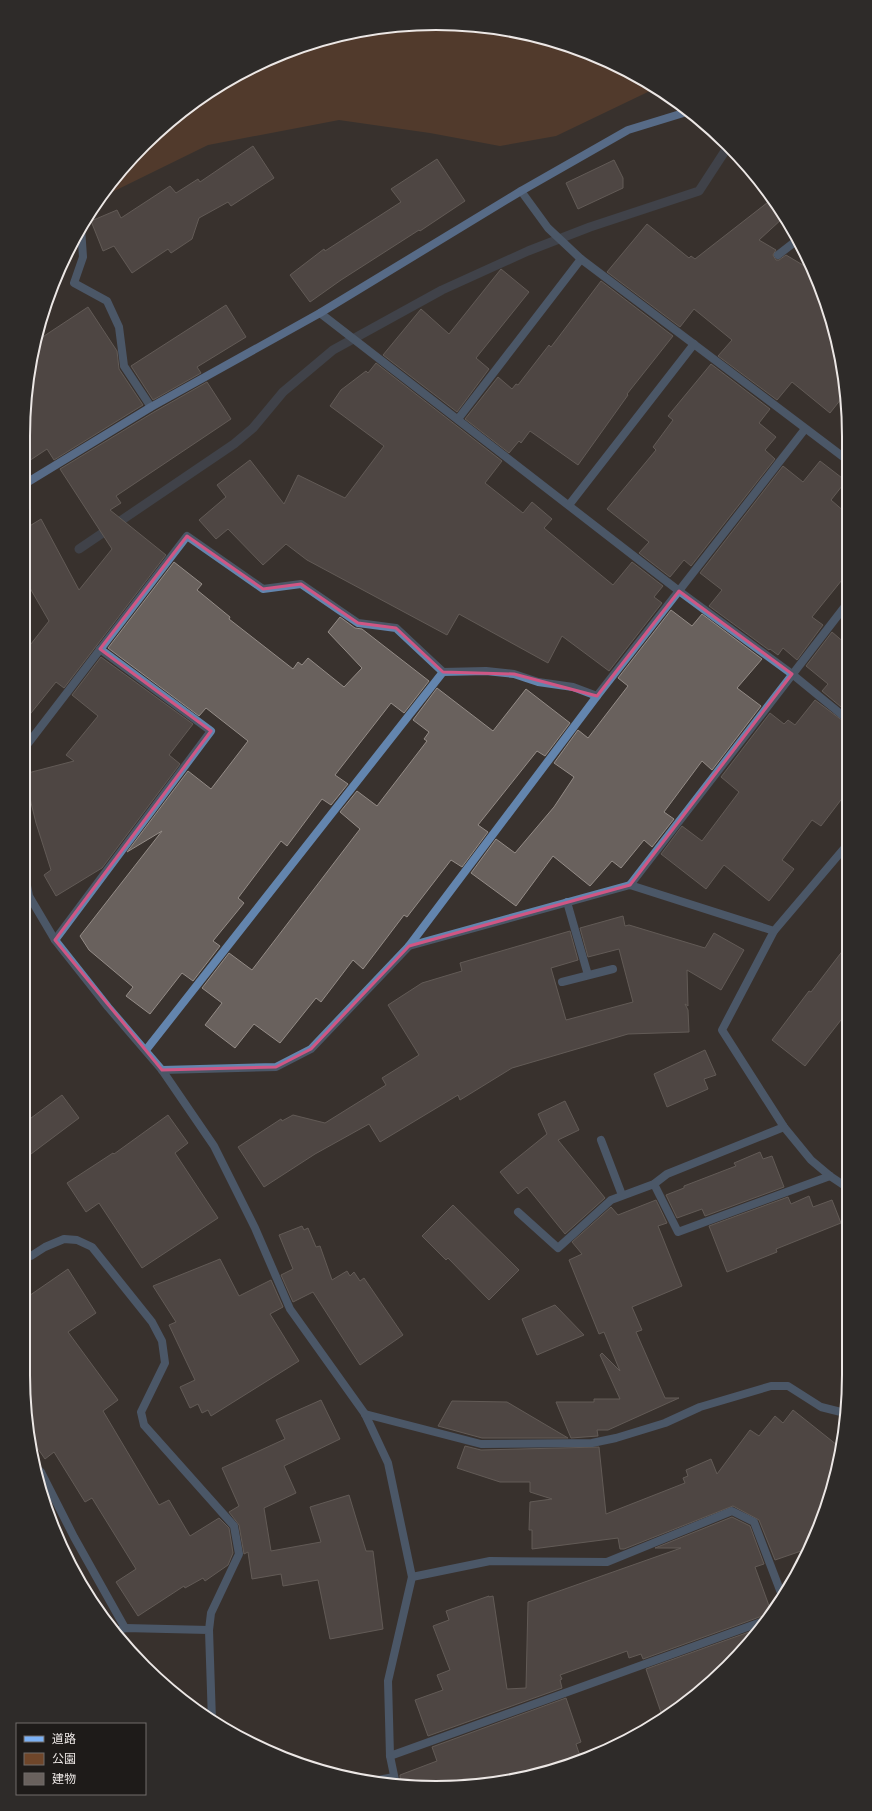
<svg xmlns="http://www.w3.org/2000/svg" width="872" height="1811" viewBox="0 0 872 1811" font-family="'Fira Sans Condensed','Noto Sans JP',sans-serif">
<rect width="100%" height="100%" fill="#39322e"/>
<!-- green -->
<polygon fill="#6f462a" points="436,23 517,31 594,55 654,89 556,136 500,146 430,133 339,120 208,145 100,198 144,144 207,92 278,54 356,31"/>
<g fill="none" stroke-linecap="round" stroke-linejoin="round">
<!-- stream -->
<polyline stroke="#49586b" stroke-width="9" points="79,549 234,444 253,428 283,392 333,350 442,290 528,251 590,227 699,191 727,148"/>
</g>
<!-- building -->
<g fill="#69615d" stroke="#948c87">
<polygon points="253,146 274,178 231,206 228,202 199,218 192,239 171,253 168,249 132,273 114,246 103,251 91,221 117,210 121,218 170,186 176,193 198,179 200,182"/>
<polygon points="437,159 465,201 420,231 419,230 341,280 310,302 290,275 324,249 325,251 401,202 391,189"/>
<polygon points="614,160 623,178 623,188 578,209 566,183"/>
<polygon points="772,199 783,218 759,240 776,250 773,255 776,260 779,260 786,255 813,271 818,278 845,382 845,394 830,413 792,382 777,400 718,356 732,340 694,309 680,327 607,272 647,224 689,258 691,256 695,259"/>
<polygon points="501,269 529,292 476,358 489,369 457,412 383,355 421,309 449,334"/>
<polygon points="601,281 673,336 627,394 628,395 578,465 530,431 521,443 519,441 509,453 465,419 498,377 512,389 516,384 518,385 549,345 551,347"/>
<polygon points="226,305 246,337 197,367 201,373 153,400 131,366"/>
<polygon points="88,307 117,351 119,369 143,405 54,460 47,449 23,465 23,436 31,355 35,342"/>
<polygon points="376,363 502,461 485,483 523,513 532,502 552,519 544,528 613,585 632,562 663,586 654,597 662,603 609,671 562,636 548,663 459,614 447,635 307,560 286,544 263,565 228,529 216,539 199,520 226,497 217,485 250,460 284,504 298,475 345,498 384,446 330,406 341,390 366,371 368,373"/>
<polygon points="711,364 770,409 759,423 776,437 765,450 775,459 691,566 684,560 670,577 639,553 649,542 607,509 656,450 653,447 673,420 668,416"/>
<polygon points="207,382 231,419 116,496 121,503 110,510 166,555 64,688 56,682 23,723 23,654 49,621 23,576 23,530 41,519 79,590 112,549 60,469 154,412"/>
<polygon points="820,461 846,481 831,500 846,513 846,575 812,617 823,625 797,660 783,648 778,655 770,649 769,650 709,606 722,590 700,573 783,466 803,482"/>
<polygon points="174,562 202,584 197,590 230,617 229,619 293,669 298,662 302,665 308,658 344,687 362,668 328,632 340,617 355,628 362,629 429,681 404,713 391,703 335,775 348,784 331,805 322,799 287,846 281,841 238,898 244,903 213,941 220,946 193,981 182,973 150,1014 126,996 133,987 89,950 80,936 162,831 127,852 188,771 211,789 248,741 206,708 199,716 108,648"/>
<polygon points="671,610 692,626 702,614 762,659 737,688 761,706 712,770 702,761 664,812 674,819 652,847 644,840 621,868 612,861 590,886 553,856 516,906 471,873 496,839 515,853 554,807 574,777 554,763 578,730 588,738 628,686 618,678"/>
<polygon points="832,632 846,644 847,712 822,691 828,684 806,666"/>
<polygon points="101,657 193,724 169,755 180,764 102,868 56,896 44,875 51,870 36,823 24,774 74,761 66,755 98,716 72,695"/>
<polygon points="437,688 493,731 526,689 570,723 545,756 537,751 478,825 488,832 462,867 451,860 407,917 404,915 363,969 353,960 321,1002 316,998 280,1043 254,1024 235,1048 205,1025 222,1003 202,988 229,953 252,970 360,829 340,812 357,791 377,806 427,741 424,739 429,732 413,720"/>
<polygon points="815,700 847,724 847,792 821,826 812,820 782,860 794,869 769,901 724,865 706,889 661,854 682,826 702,841 739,792 721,777 770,713 784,724 788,720 795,725"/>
<polygon points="623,916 625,926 629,925 705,948 714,933 744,950 721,990 687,970 688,1006 685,1004 688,1010 689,1032 628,1034 512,1068 460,1100 458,1095 380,1142 369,1124 315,1154 264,1187 238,1147 281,1119 282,1121 293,1115 325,1123 386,1085 382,1078 419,1055 388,1005 422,983 462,971 460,963 570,931 578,960 551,968 566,1020 633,1002 619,949 588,957 580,928"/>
<polygon points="847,945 848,1011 805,1066 772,1040 809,991 811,992"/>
<polygon points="705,1050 716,1075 704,1079 708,1089 667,1107 654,1074"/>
<polygon points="62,1095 79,1118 23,1160 23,1124"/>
<polygon points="565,1101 579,1130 558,1140 605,1198 565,1234 527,1187 518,1194 500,1172 547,1134 538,1114"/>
<polygon points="168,1115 188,1143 175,1153 218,1218 142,1268 99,1203 86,1212 67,1183 113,1153 114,1154"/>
<polygon points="760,1152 763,1159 772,1156 784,1187 705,1216 702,1209 677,1218 666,1195 684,1188 684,1186 736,1166 734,1163"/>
<polygon points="809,1196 813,1207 832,1200 841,1223 776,1249 777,1252 727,1272 709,1226 788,1197 791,1204"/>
<polygon points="656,1200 667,1223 658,1226 682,1286 632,1307 642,1330 636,1332 665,1398 679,1398 608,1430 597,1430 598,1436 571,1438 556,1402 594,1402 594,1399 620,1399 600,1355 602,1353 620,1371 604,1332 599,1334 569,1260 582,1254 572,1242 611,1207 618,1215"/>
<polygon points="453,1205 519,1270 489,1300 448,1258 446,1260 422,1236"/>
<polygon points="302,1226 304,1230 308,1228 316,1247 320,1246 332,1280 347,1271 350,1276 354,1272 360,1281 364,1278 403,1335 360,1365 313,1292 293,1302 281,1275 293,1269 279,1235"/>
<polygon points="220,1259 239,1296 271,1280 283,1307 270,1314 299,1361 211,1416 208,1410 202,1413 198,1404 190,1408 180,1387 195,1380 169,1325 176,1322 153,1286"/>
<polygon points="68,1269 96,1313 68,1332 118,1400 103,1411 159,1505 169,1500 190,1536 219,1518 229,1528 233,1553 228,1565 205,1581 203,1578 185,1588 184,1586 138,1616 116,1582 136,1569 92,1498 85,1502 54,1452 45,1459 29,1436 23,1375 23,1300"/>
<polygon points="555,1305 584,1335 537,1355 522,1319"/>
<polygon points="321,1400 340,1439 284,1466 296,1493 264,1508 271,1551 321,1542 310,1507 349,1495 366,1551 373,1551 383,1629 330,1639 318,1580 283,1586 281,1574 252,1579 248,1552 244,1554 239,1525 229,1512 239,1506 222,1468 285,1439 276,1420"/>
<polygon points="452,1401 507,1402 568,1438 482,1438 438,1426"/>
<polygon points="793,1410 842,1449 841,1456 817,1533 810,1548 775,1560 759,1520 733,1506 624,1549 620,1549 618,1538 532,1549 532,1530 529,1530 530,1502 552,1499 530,1492 530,1482 500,1482 457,1468 465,1446 481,1450 599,1447 606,1514 685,1483 683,1478 688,1476 686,1470 711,1459 717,1474 750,1430 759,1436 775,1416 783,1423"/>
<polygon points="732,1517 750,1526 764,1564 755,1567 772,1614 770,1616 765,1615 643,1659 641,1654 629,1658 627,1651 560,1675 562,1679 560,1680 562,1688 428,1736 415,1700 443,1690 437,1675 450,1670 433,1626 449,1620 446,1611 489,1596 489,1597 493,1596 507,1689 526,1688 528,1602 681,1548 655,1548"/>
<polygon points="760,1628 728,1667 687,1703 663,1718 646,1669"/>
<polygon points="566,1698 581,1742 576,1744 580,1756 516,1779 490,1784 401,1786 400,1775 437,1761 432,1747"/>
</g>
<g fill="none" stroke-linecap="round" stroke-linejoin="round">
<!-- lane -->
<g stroke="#6385ae" stroke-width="8">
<polyline points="81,228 83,257 74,283 107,301 119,327 124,366 151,407"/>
<polyline points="601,1140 622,1195"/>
</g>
<!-- street -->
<g stroke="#6385ae" stroke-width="8">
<polyline points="521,191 548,228 581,259 846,459"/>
<polyline points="778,255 796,241"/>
<polyline points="320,313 679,591 792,674 847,719"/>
<polyline points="458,419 581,259"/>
<polyline points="569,505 694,344"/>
<polyline points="23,750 187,536 263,589 301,584 358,623 396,628 443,672 486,671 514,674 538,682 573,687 597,696 805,429"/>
<polyline points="847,845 774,931 722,1030 784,1127 811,1160 830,1176 848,1188"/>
<polyline points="23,865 29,896 55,940 108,1007 162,1070 214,1146 255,1228 290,1309 365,1414 388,1463 412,1577 388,1681 390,1756 396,1785"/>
<polyline points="630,885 846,605"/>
<polyline points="567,902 588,975"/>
<polyline points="55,940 211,731 100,649"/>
<polyline points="409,946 630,885 774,931"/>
<polyline points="562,982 613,969"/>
<polyline points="146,1050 443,672"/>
<polyline points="162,1070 276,1067 311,1049 409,946 597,696"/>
<polyline points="654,1184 678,1232 830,1176"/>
<polyline points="518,1212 558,1248 611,1200 654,1184 667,1174 784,1127"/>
<polyline points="23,1256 31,1256 45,1247 64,1239 77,1240 92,1247 152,1322 162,1341 165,1363 141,1412 144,1425 234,1526 239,1554 211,1613 209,1630"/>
<polyline points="365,1414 481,1444 592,1443 616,1438 665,1423 700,1407 771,1386 788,1386 821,1407 845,1413"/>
<polyline points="33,1464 41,1472 74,1537 125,1628"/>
<polyline points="412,1577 490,1561 607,1562 732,1511 754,1522 783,1598"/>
<polyline points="114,1632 125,1628 209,1630 212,1721"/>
<polyline points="390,1756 767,1620"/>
<polyline points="368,1782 394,1777"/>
</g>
<!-- secondary -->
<polyline stroke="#7cb1f4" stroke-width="8" points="23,485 151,407 320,313 521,191 628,130 690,111"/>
</g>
<!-- marked area -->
<path d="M0 0H872V1811H0ZM187,536L263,589L301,584L358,623L396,628L443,672L514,674L597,696L679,591L792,674L630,885L409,946L311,1049L276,1067L162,1070L55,940L211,731L100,649Z" fill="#39322e" fill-opacity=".55" fill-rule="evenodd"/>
<path fill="none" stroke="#cf5684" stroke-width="3" stroke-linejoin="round" d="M187,536L263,589L301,584L358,623L396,628L443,672L514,674L597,696L679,591L792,674L630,885L409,946L311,1049L276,1067L162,1070L55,940L211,731L100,649Z"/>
<!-- crop -->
<path d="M0 0H872V1811H0ZM436 30H436A406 406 0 0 1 842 436V1375A406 406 0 0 1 436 1781H436A406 406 0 0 1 30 1375V436A406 406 0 0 1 436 30Z" fill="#2e2b29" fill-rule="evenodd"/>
<path fill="none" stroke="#ece7e5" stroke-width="2" d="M436 30H436A406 406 0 0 1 842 436V1375A406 406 0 0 1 436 1781H436A406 406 0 0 1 30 1375V436A406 406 0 0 1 436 30Z"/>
<!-- legend -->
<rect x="16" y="1723" width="130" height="72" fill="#1e1b19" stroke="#706d6b"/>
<rect x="24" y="1736" width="20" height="6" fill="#7cb1f4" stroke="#706d6b"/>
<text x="52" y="1743" font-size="12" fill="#ece7e5">道路</text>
<rect x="24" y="1753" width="20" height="12" fill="#6f462a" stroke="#706d6b"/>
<text x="52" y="1763" font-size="12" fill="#ece7e5">公園</text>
<rect x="24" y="1773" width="20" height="12" fill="#69615d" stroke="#706d6b"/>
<text x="52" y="1783" font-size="12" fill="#ece7e5">建物</text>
</svg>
